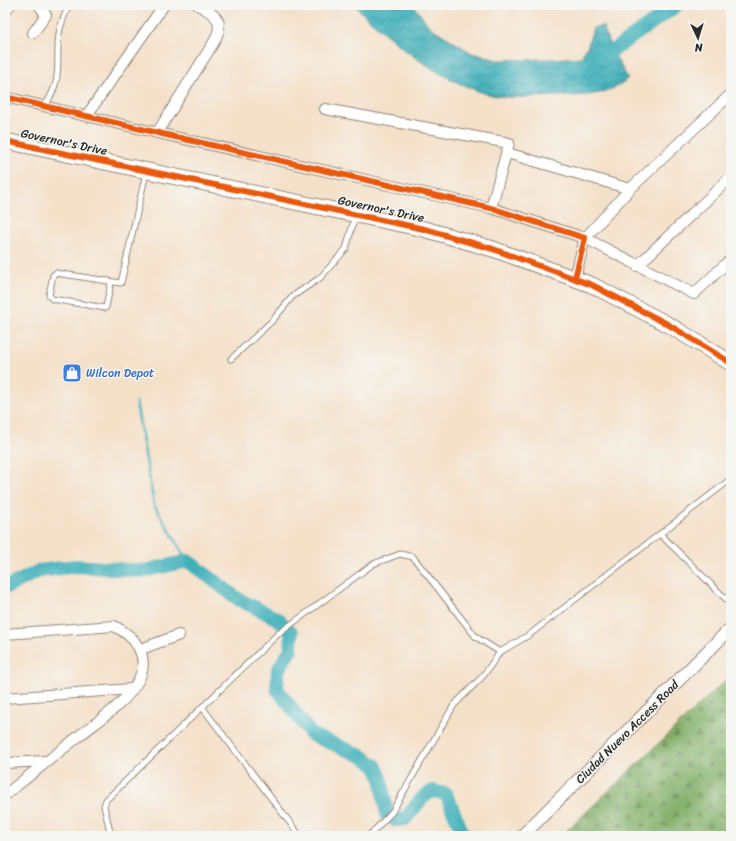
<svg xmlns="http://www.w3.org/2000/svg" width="736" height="841" viewBox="0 0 736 841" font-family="Sriracha,sans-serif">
<defs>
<pattern id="forest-firs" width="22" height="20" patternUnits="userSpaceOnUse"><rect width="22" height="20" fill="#81ae66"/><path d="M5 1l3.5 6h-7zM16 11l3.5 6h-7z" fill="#6a8e54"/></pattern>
<pattern id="water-waves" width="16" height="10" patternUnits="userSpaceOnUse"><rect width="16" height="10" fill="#40b0ba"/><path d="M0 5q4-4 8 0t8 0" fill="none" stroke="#368f97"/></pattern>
</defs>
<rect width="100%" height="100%" fill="#f6f6f2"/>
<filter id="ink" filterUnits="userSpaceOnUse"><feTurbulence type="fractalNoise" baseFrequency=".025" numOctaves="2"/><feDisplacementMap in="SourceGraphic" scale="8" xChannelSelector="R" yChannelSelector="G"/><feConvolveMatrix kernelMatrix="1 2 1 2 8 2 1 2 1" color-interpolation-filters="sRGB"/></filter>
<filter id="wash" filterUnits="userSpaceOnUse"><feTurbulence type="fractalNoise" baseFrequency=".012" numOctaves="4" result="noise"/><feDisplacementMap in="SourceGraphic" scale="16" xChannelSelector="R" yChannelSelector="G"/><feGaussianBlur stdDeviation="0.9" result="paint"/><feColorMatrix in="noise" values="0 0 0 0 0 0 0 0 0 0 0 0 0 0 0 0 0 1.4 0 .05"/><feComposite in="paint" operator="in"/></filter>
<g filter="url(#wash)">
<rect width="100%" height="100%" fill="#f4e1ca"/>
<!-- forest -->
<polygon fill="url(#forest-firs)" stroke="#566c48" points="731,675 731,836 561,836"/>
<!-- water -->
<path fill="url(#water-waves)" stroke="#366e72" d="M354,5H413L430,27L472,53L497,60L550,59L581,57L588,45L593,28L603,26L612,51L628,78C608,97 585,95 560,96C537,96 509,100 487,94C435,78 392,42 354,5Z"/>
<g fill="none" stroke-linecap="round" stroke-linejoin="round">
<!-- stream -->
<polyline stroke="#40b0ba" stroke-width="2.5" points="136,402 154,505 188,561"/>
<!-- river -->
<g stroke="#40b0ba" stroke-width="14">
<polyline points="595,58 612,51 677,5"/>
<polyline points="5,588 39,571 77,566 143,571 188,561 238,599 278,619 292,633 291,649 278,670 277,689 312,735 362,756 375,765 381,778 387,815 395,820 405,819 423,797 433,791 446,794 464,836"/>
</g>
</g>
</g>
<g filter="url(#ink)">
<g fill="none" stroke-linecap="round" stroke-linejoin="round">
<defs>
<g id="service">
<path d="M45,106C64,77 55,64 59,34C60,25 65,14 69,5"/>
<polyline points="111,283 106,307 105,308 52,299 49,295 53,275 56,273 121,283 146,173"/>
<polyline points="231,359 272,321 293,296 320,278 336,260 346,249 355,216"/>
<polyline points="660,534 731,604"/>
<polyline points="202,707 300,836"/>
<polyline points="111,836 104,806 106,800 278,634 373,564 400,554 413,557 476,637 500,652"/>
<polyline points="369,836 392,812 454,705 483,676 500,652 529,635 731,479"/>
</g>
<g id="minor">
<polyline points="5,11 10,5"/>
<polyline points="33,33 46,15 39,5"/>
<polyline points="731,94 630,189 585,238 694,294 731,259"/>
<polyline points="5,97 171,136 491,208 585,238 575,278"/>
<polyline points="325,109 509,143 491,208"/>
<polyline points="87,115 164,5"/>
<path d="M157,133L214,42C225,21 217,15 198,5"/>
<polyline points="507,153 630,189"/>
<polyline points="637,266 731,177"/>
<path d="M5,634L114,626C135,636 150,656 139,679C127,703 99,720 79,736C54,756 30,775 5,795"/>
<polyline points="141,649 179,635"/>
<polyline points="5,698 132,689"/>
<polyline points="5,763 47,761"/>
</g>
<polyline id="tertiary" points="522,836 731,628"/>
<polyline id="primary" points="5,141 424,229 493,249 592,285 669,325 731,363"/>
</defs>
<!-- service casing -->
<use href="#service" stroke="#90867a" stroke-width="7"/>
<!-- minor casing -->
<use href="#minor" stroke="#90867a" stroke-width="12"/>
<!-- tertiary casing -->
<use href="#tertiary" stroke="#90867a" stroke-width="14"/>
<!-- primary casing -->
<use href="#primary" stroke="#90867a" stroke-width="17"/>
<!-- service -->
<use href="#service" stroke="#fff" stroke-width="5"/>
<!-- minor -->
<use href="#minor" stroke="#fff" stroke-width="10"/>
<!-- tertiary -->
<use href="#tertiary" stroke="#fff" stroke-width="12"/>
<!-- primary -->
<use href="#primary" stroke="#fff" stroke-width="15"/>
<defs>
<g id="cycleway">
<polyline points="5,97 171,136 491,208 585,238 575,278"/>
<polyline points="5,141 424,229 493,249 592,285 669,325 731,363"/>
</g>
</defs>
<!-- cycleway casing -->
<use href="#cycleway" stroke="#f6f6f2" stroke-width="8"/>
<!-- cycleway -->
<use href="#cycleway" stroke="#e8590c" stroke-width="6"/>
</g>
</g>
<!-- icons -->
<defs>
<symbol id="shop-square" viewBox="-11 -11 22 22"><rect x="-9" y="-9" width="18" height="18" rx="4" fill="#3f7fe0" stroke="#f6f6f2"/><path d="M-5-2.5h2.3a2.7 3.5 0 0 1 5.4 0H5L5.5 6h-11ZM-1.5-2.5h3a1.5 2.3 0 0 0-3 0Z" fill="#fff"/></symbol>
</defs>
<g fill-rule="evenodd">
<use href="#shop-square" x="61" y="362" width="22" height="22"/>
</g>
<g text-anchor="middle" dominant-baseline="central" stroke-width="3" stroke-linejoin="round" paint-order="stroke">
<!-- street labels -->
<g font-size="12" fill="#2b2b2b" stroke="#f6f6f2">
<text transform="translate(64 142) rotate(12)">Governor's Drive</text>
<text transform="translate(381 209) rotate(12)">Governor's Drive</text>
<text transform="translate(627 732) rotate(-45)">Ciudad Nuevo Access Road</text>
</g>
<!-- shop labels -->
<g font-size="12" fill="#366cbe" stroke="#f6f6f2" text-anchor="start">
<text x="86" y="373">Wilcon Depot</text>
</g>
</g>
<!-- margin -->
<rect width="736" height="841" fill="none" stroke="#f6f6f2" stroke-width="20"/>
<!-- north arrow -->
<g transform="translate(698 38) rotate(176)" stroke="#f6f6f2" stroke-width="3" paint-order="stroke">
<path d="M0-3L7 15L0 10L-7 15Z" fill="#2b2b2b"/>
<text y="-6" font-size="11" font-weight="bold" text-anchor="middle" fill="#2b2b2b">N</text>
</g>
</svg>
